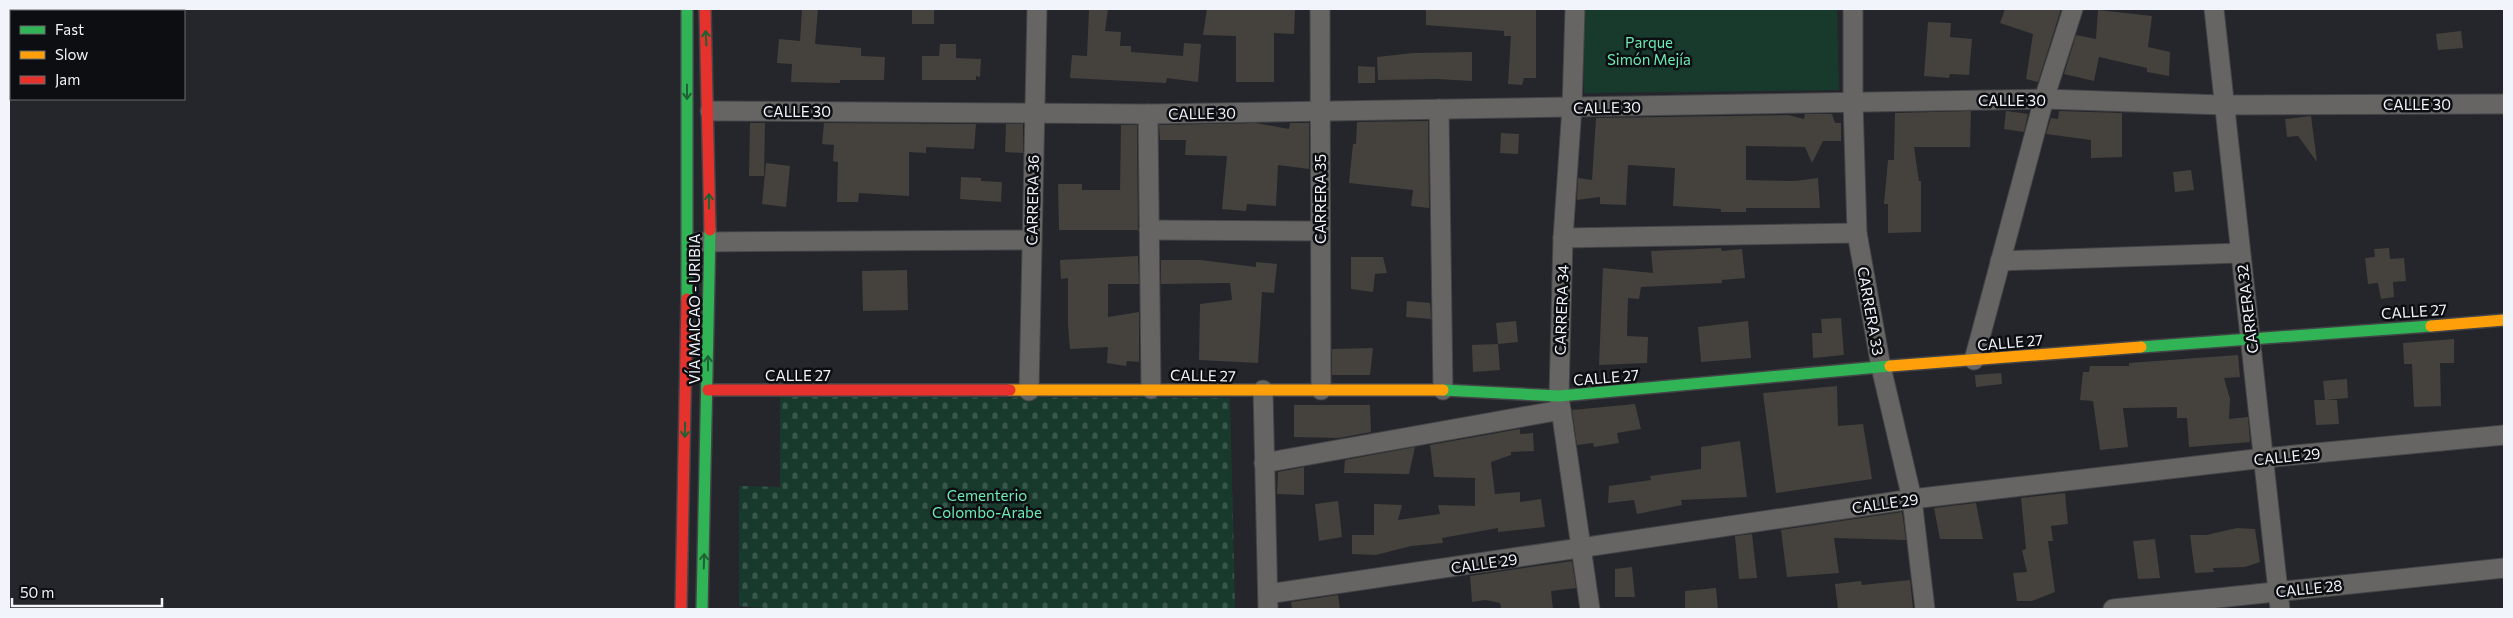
<svg xmlns="http://www.w3.org/2000/svg" width="2513" height="618" viewBox="0 0 2513 618" font-family="Commissioner,sans-serif">
<defs>
<pattern id="cemetery-stones" width="16" height="16" patternUnits="userSpaceOnUse" patternTransform="scale(1.25)"><rect width="16" height="16" fill="#173a2c"/><path d="M2 7V4a2 2 0 0 1 4 0v3zM10 15v-3a2 2 0 0 1 4 0v3z" fill="#39574c"/></pattern>
</defs>
<rect width="100%" height="100%" fill="#25262b"/>
<!-- cemetery -->
<polygon fill="url(#cemetery-stones)" points="780,397 1230,398 1235,609 777,609 739,606 739,486 780,487"/>
<!-- park -->
<polygon fill="#173a2c" points="1583,9 1837,9 1839,90 1584,93"/>
<!-- building -->
<g fill="#45413d">
<polygon points="802,9 818,9 815,44 861,48 861,56 885,57 884,80 840,80 840,83 791,82 792,64 777,63 779,39 800,41"/>
<rect x="912" y="9" width="22" height="15"/>
<polygon points="1089,9 1108,9 1105,31 1121,32 1120,46 1131,46 1131,52 1183,56 1184,43 1201,44 1198,82 1167,78 1166,83 1070,78 1072,55 1087,56"/>
<polygon points="1207,9 1295,9 1294,34 1274,33 1274,82 1236,82 1236,36 1203,35"/>
<polygon points="1426,9 1536,9 1536,78 1524,78 1522,85 1508,84 1511,36 1504,36 1504,31 1426,25"/>
<polygon points="2005,9 2061,9 2038,82 2026,79 2033,34 2000,23"/>
<polygon points="2098,10 2152,16 2148,47 2170,52 2169,76 2147,72 2147,68 2099,57 2094,81 2064,74 2076,35 2096,39"/>
<polygon points="1928,22 1951,23 1950,37 1972,39 1969,75 1950,74 1949,78 1924,76"/>
<polygon points="2461,31 2463,48 2438,50 2436,34"/>
<polygon points="940,44 956,44 956,58 981,59 980,77 976,76 976,80 922,80 922,56 939,56"/>
<polygon points="1472,52 1472,81 1437,79 1378,80 1377,57 1413,53"/>
<polygon points="1358,66 1375,67 1375,83 1358,83"/>
<polygon points="1971,111 1970,147 1914,147 1919,181 1921,181 1921,232 1888,233 1888,204 1884,204 1888,160 1894,160 1895,113"/>
<polygon points="2006,111 2028,114 2024,132 2004,129"/>
<polygon points="2059,111 2122,113 2122,157 2091,158 2091,140 2046,134 2051,118 2058,119"/>
<polygon points="1805,114 1832,114 1835,123 1841,123 1841,141 1823,141 1812,163 1805,147 1746,146 1746,180 1795,181 1818,178 1820,208 1746,208 1746,212 1721,212 1721,209 1673,206 1675,168 1628,165 1626,205 1600,204 1600,197 1577,200 1578,178 1592,180 1596,118 1788,115 1804,119"/>
<polygon points="2311,116 2317,162 2298,136 2287,137 2285,119"/>
<polygon points="1428,121 1429,208 1411,206 1413,190 1349,183 1353,144 1356,144 1357,122"/>
<polygon points="750,123 765,123 764,176 749,176"/>
<polygon points="824,123 976,124 974,149 926,147 926,153 909,152 909,196 859,193 858,202 837,202 838,162 833,161 834,145 822,144"/>
<polygon points="1256,123 1289,129 1290,123 1309,123 1309,169 1278,165 1276,206 1247,204 1246,211 1222,209 1227,156 1185,155 1186,140 1160,140 1159,125"/>
<polygon points="1006,124 1023,124 1023,153 1005,152"/>
<polygon points="1121,125 1137,125 1138,230 1059,230 1058,184 1082,184 1082,190 1120,190"/>
<polygon points="1501,133 1519,134 1518,154 1500,153"/>
<polygon points="766,163 790,166 786,207 762,204"/>
<polygon points="2191,170 2194,190 2175,192 2173,172"/>
<polygon points="961,177 981,178 981,181 1002,182 1001,202 960,199"/>
<polygon points="1721,248 1722,251 1742,249 1745,278 1722,280 1722,283 1641,287 1639,299 1628,298 1627,336 1648,337 1647,363 1599,365 1603,268 1653,273 1651,251"/>
<polygon points="2389,248 2390,259 2404,258 2406,281 2393,282 2394,297 2381,299 2378,283 2368,284 2365,258 2375,257 2374,249"/>
<polygon points="1138,256 1139,284 1108,284 1108,317 1139,312 1139,362 1127,361 1126,366 1107,363 1108,347 1070,349 1068,325 1068,278 1061,279 1060,260"/>
<polygon points="1351,257 1383,257 1387,273 1375,274 1373,292 1351,289"/>
<polygon points="1161,260 1201,260 1256,267 1256,262 1277,264 1274,293 1262,292 1258,363 1199,360 1200,304 1232,300 1230,283 1161,284"/>
<polygon points="907,270 908,310 863,311 862,271"/>
<polygon points="1407,301 1430,303 1431,319 1406,317"/>
<polygon points="1841,318 1844,355 1813,358 1812,333 1822,333 1821,319"/>
<polygon points="1516,321 1518,342 1498,344 1496,323"/>
<polygon points="1748,321 1751,358 1701,362 1698,327"/>
<polygon points="2454,339 2454,363 2440,363 2441,406 2414,407 2412,364 2404,364 2403,343"/>
<polygon points="1498,344 1500,370 1473,372 1472,345"/>
<polygon points="1373,348 1370,375 1332,375 1332,349"/>
<polygon points="2238,355 2240,377 2224,378 2230,399 2229,419 2248,417 2250,442 2189,447 2187,418 2177,418 2177,407 2123,408 2128,447 2100,450 2093,401 2080,400 2083,372 2089,372 2090,366 2129,366 2129,363"/>
<polygon points="2001,373 2002,384 1976,387 1975,375"/>
<polygon points="2347,379 2348,398 2325,400 2323,381"/>
<polygon points="1837,386 1838,426 1863,424 1872,479 1776,493 1763,393"/>
<polygon points="2314,400 2337,400 2339,424 2316,425"/>
<polygon points="1635,404 1641,429 1617,433 1619,443 1594,447 1593,443 1577,445 1572,410"/>
<polygon points="1294,405 1370,405 1371,432 1339,438 1294,437"/>
<polygon points="1520,429 1520,434 1533,433 1534,451 1511,452 1511,455 1491,462 1495,494 1520,492 1520,502 1541,499 1545,527 1498,532 1498,528 1442,538 1443,543 1411,546 1376,555 1352,554 1352,535 1374,535 1374,504 1402,505 1398,520 1440,514 1438,505 1475,506 1475,478 1434,477 1430,445"/>
<polygon points="1740,441 1747,497 1681,500 1682,505 1637,514 1634,500 1608,503 1609,486 1651,480 1650,476 1701,469 1701,447"/>
<polygon points="1415,447 1409,474 1344,473 1345,460"/>
<polygon points="1304,467 1304,495 1277,494 1278,472"/>
<polygon points="2065,493 2068,524 2051,526 2053,541 2048,541 2055,592 2032,601 2017,601 2013,573 2027,572 2022,550 2026,549 2021,498"/>
<polygon points="1338,501 1342,537 1319,541 1315,504"/>
<polygon points="1976,503 1983,539 1940,539 1934,508"/>
<polygon points="1902,512 1906,540 1834,538 1839,573 1787,577 1781,530"/>
<polygon points="2237,528 2255,529 2260,562 2245,567 2213,568 2214,572 2195,573 2190,535 2206,535"/>
<polygon points="1752,534 1757,578 1739,579 1735,536"/>
<polygon points="2155,539 2160,578 2138,579 2133,541"/>
<polygon points="1572,561 1576,588 1551,591 1553,609 1501,609 1500,603 1485,600 1472,602 1470,576"/>
<polygon points="1632,567 1635,597 1615,597 1615,569"/>
<polygon points="1910,580 1913,609 1838,609 1835,584 1861,581 1862,585"/>
<polygon points="1716,588 1718,609 1685,609 1685,591"/>
<polygon points="1338,595 1340,609 1292,609 1291,602"/>
</g>
<g fill="none" stroke-linecap="round" stroke-linejoin="round">
<defs>
<g id="street">
<polyline points="1320,9 1321,390"/>
<polyline points="1575,9 1572,107 1563,238 1559,396 1590,609"/>
<polyline points="1853,9 1853,102 1857,233 1881,367 1912,499 1925,609"/>
<polyline points="2214,9 2280,609"/>
<polyline points="1439,109 1443,390"/>
<polyline points="710,111 1148,114 2044,99 2223,105 2504,104"/>
<polyline points="1148,114 1151,389"/>
<polyline points="1149,230 1320,231"/>
<polyline points="1563,238 1857,233"/>
<polyline points="699,242 1031,240"/>
<polyline points="2000,261 2240,253"/>
<polyline points="1974,360 2044,99 2073,9"/>
<polyline points="1263,390 1268,609"/>
<polyline points="1029,391 1037,9"/>
<polyline points="1264,463 1561,410"/>
<polyline points="1268,594 1912,499 2264,458 2504,435"/>
<polyline points="2113,609 2504,568"/>
</g>
<g id="fast">
<polyline points="687,299 687,9"/>
<polyline points="2141,347 2431,326"/>
<polyline points="1443,390 1559,396 1890,366"/>
<polyline points="702,609 710,230"/>
</g>
<g id="slow">
<polyline points="2431,326 2504,320"/>
<polyline points="1890,366 2141,347"/>
<polyline points="1010,390 1443,390"/>
</g>
<g id="jam">
<polyline points="705,9 710,230"/>
<polyline points="708,390 1010,390"/>
<polyline points="681,609 687,299"/>
</g>
</defs>
<!-- street casing -->
<use href="#street" stroke="#434447" stroke-width="21"/>
<!-- fast casing -->
<use href="#fast" stroke="#434447" stroke-width="14"/>
<!-- slow casing -->
<use href="#slow" stroke="#434447" stroke-width="14"/>
<!-- jam casing -->
<use href="#jam" stroke="#434447" stroke-width="14"/>
<!-- street -->
<use href="#street" stroke="#666564" stroke-width="19"/>
<!-- fast -->
<use href="#fast" stroke="#30b455" stroke-width="11"/>
<!-- slow -->
<use href="#slow" stroke="#ff9f0a" stroke-width="11"/>
<!-- jam -->
<use href="#jam" stroke="#e5322d" stroke-width="11"/>
</g>
<!-- one-way arrows -->
<defs><path id="oneway-shaft" d="M-6 0H5M1.5-3L5.5 0L1.5 3" fill="none" stroke-width="1.6" stroke-linecap="round" stroke-linejoin="round" transform="scale(1.25)"/></defs>
<g stroke="#1e6134">
<use href="#oneway-shaft" transform="translate(706 38) rotate(-93)"/>
<use href="#oneway-shaft" transform="translate(687 92) rotate(90)"/>
<use href="#oneway-shaft" transform="translate(709 201) rotate(-90)"/>
<use href="#oneway-shaft" transform="translate(708 363) rotate(-90)"/>
<use href="#oneway-shaft" transform="translate(685 430) rotate(91)"/>
<use href="#oneway-shaft" transform="translate(704 561) rotate(-88)"/>
</g>
<g text-anchor="middle" dominant-baseline="central" stroke-width="5" stroke-linejoin="round" paint-order="stroke">
<!-- park labels -->
<g font-size="15" fill="#6decb5" stroke="#0d0e12">
<text x="1649" y="42">Parque<tspan x="1649" dy="17">Simón Mejía</tspan></text>
<text x="987" y="495">Cementerio<tspan x="987" dy="17">Colombo-Arabe</tspan></text>
</g>
<!-- street labels -->
<g font-size="15" fill="#f2f4fb" stroke="#0d0e12">
<text x="2012" y="100">CALLE 30</text>
<text x="2417" y="104">CALLE 30</text>
<text transform="translate(1607 107) rotate(-1)">CALLE 30</text>
<text x="797" y="111">CALLE 30</text>
<text transform="translate(1202 113) rotate(-1)">CALLE 30</text>
<text transform="translate(1320 199) rotate(-90)">CARRERA 35</text>
<text transform="translate(1032 200) rotate(-89)">CARRERA 36</text>
<text transform="translate(694 309) rotate(-90)">VÍA MAICAO - URIBIA</text>
<text transform="translate(2247 309) rotate(-97)">CARRERA 32</text>
<text transform="translate(1561 310) rotate(-88)">CARRERA 34</text>
<text transform="translate(1871 311) rotate(80)">CARRERA 33</text>
<text transform="translate(2414 311) rotate(-4)">CALLE 27</text>
<text transform="translate(2010 342) rotate(-5)">CALLE 27</text>
<text x="798" y="375">CALLE 27</text>
<text transform="translate(1203 375) rotate(1)">CALLE 27</text>
<text transform="translate(1606 377) rotate(-5)">CALLE 27</text>
<text transform="translate(2287 456) rotate(-6)">CALLE 29</text>
<text transform="translate(1885 503) rotate(-8)">CALLE 29</text>
<text transform="translate(1484 563) rotate(-8)">CALLE 29</text>
<text transform="translate(2309 588) rotate(-6)">CALLE 28</text>
</g>
</g>
<!-- border -->
<rect width="2513" height="618" fill="none" stroke="#f2f4fb" stroke-width="20"/>
<!-- legend -->
<rect x="10" y="10" width="175" height="90" fill="#0d0e12" stroke="#696a6f"/>
<rect x="20" y="26" width="25" height="8" fill="#30b455" stroke="#696a6f"/>
<text x="55" y="35" font-size="15" fill="#f2f4fb">Fast</text>
<rect x="20" y="51" width="25" height="8" fill="#ff9f0a" stroke="#696a6f"/>
<text x="55" y="60" font-size="15" fill="#f2f4fb">Slow</text>
<rect x="20" y="76" width="25" height="8" fill="#e5322d" stroke="#696a6f"/>
<text x="55" y="85" font-size="15" fill="#f2f4fb">Jam</text>
<!-- scale -->
<path d="M12 598v8h150v-8" fill="none" stroke="#f2f4fb" stroke-width="2.5"/>
<text x="20" y="598" font-size="15" fill="#f2f4fb" stroke="#0d0e12" stroke-width="4" paint-order="stroke">50 m</text>
</svg>
